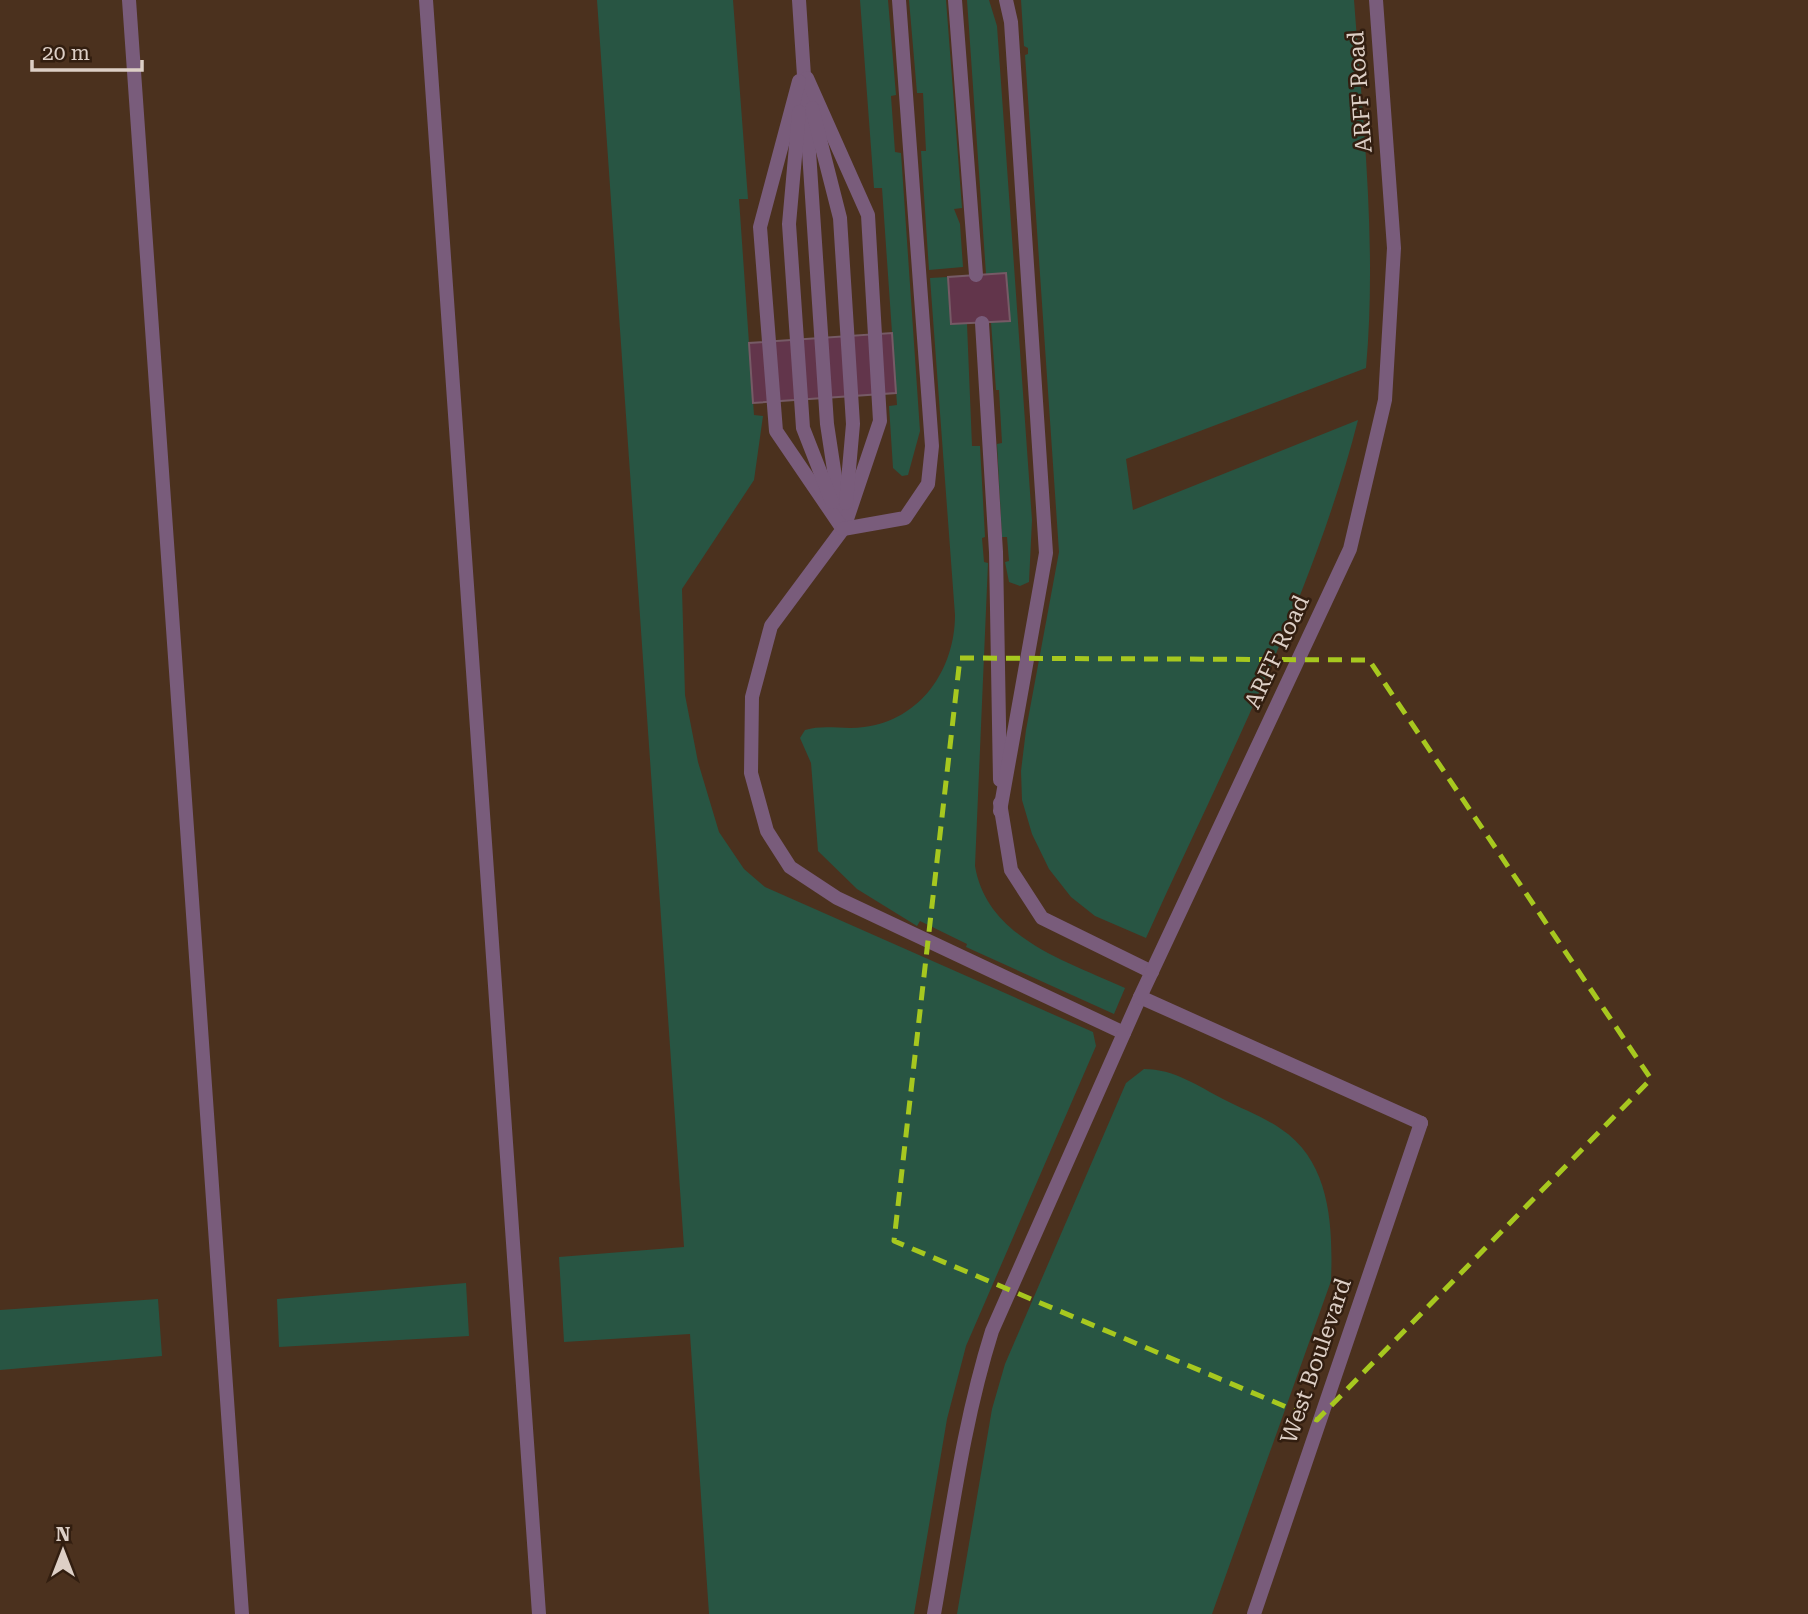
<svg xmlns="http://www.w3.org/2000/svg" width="1808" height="1614" viewBox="0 0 1808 1614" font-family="'Roboto Serif',serif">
<rect width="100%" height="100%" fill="#3d2819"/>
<!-- built -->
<rect fill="#4b311e" x="0" y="0" width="1808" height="1614"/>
<!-- green -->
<g fill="#285543">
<polygon points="597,0 733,0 748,199 739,199 754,415 763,416 754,480 682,589 685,695 698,762 719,832 744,869 765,887 1093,1032 1096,1046 966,1346 947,1419 914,1614 709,1614 690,1334 564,1342 559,1257 684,1247"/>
<polygon points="860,0 888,0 896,95 891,96 895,152 901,153 920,431 908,475 902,476 893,468 889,406 897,405 882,188 874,188"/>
<polygon points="909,0 946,0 962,208 954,209 960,224 963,267 929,270 921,151 926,151 923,93 917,93"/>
<polygon points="967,0 989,0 997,26 1032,520 1029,582 1020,586 1009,582 1005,562 1009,561 1007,537 1002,537 997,444 1002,443 999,390 996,390 991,322 1010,320 1006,274 986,274"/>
<path d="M1021,0H1354C1363,122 1377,246 1366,368L1126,459L1133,510L1358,420C1312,600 1222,769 1146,938L1095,916L1071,897L1049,869L1032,834L1022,800L1021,771L1026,730L1059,552L1025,55L1028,54V48L1024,46Z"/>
<path d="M948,277L951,324H967L972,446H980L985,537L982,538L984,562L988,563L975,866C987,938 1066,961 1125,988L1114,1014L966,947L967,944L920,921L917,926L857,889L818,851L811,763L800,738L805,730C824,724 844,730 864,727C921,720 955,669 955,615L930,278Z"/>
<path d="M1144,1069C1174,1069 1198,1086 1223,1099C1242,1109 1264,1117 1281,1129C1331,1162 1333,1227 1331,1281L1212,1614H957L992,1409L1005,1364L1126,1083Z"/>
<polygon points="466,1283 469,1336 279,1347 277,1299"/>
<polygon points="158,1299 162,1356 0,1370 0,1310"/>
</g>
<!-- building -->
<g fill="#62354b" stroke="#765a66" stroke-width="2">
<polygon points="1006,273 1010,321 951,324 948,277"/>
<polygon points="892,333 896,393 753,403 749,343"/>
</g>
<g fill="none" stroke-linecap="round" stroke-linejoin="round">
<!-- service -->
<g stroke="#795c7b" stroke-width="14">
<polyline points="129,0 242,1614"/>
<polyline points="426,0 539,1614"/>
<polyline points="799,0 827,424 843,529 771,626 752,697 751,773 767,831 790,867 837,898 1124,1033"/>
<polyline points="955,0 976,275"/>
<polyline points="807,78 868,215 880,421 845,525"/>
<polyline points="799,81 760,227 776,431 840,525"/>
<polyline points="812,108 840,218 853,424 846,503"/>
<polyline points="799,112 789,224 803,428 832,502"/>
<polyline points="982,323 996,552 1000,780"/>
<polyline points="843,529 905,518 928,484 932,446 899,0"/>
<polyline points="1000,803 1011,870 1042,918 1152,972"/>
<polyline points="1000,811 1046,553 1011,22 1006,0"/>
<path d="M934,1614C951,1519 963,1423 992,1331L1140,997"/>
</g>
<!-- minor -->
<polyline stroke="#795c7b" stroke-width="14" points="1376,0 1394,248 1385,400 1350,549 1140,997 1421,1123"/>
<!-- tertiary -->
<polyline stroke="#795c7b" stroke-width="14" points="1254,1614 1421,1123"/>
</g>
<!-- marked area -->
<path fill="none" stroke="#a7c81f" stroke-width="5" stroke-dasharray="14 9" stroke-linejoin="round" d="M960,658L1369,660L1651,1079L1317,1420L894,1241Z"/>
<g text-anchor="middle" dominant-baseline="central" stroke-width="5" stroke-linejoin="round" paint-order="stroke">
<!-- street labels -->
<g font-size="23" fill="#ddcfc6" stroke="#321e10">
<text transform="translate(1360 92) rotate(-94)">ARFF Road</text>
<text transform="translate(1277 652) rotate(-65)">ARFF Road</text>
<text transform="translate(1316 1361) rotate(-71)">West Boulevard</text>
</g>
</g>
<!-- north arrow -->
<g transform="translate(63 1551)" stroke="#321e10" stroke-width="5" paint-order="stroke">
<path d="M0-5L12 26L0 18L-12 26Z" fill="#ddcfc6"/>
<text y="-10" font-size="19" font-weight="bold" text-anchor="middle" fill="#ddcfc6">N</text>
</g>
<!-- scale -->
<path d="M32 60v10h110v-10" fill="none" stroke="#ddcfc6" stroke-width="3.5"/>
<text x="42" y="60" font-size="21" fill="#ddcfc6" stroke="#321e10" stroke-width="5" paint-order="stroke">20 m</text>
</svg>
